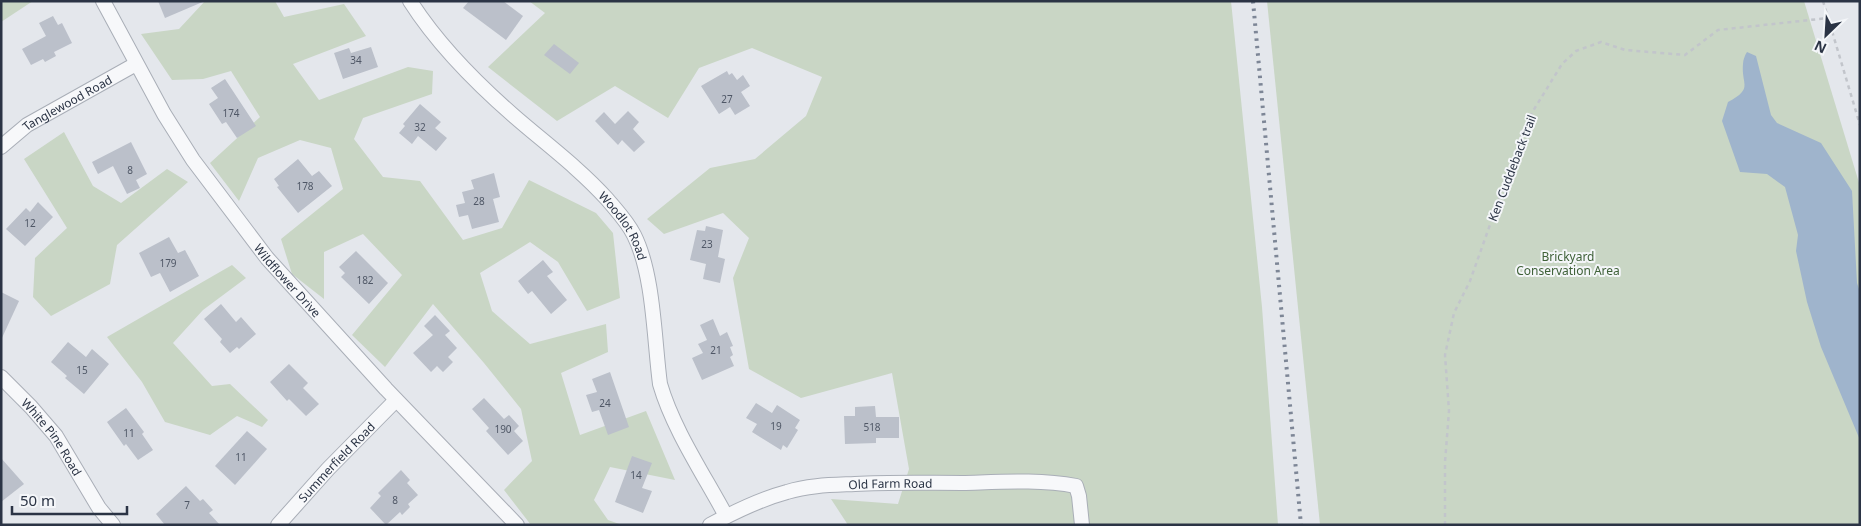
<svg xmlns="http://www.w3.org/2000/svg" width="1861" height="526" viewBox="0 0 1861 526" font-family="'Noto Sans',sans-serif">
<rect width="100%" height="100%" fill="#e4e7ec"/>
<!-- green -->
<g fill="#c9d6c5">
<polygon points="1,1 33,1 1,22"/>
<polygon points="205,1 275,1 284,17 344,4 366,36 293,64 319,100 408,67 433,71 432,94 363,118 354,139 383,177 420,181 463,240 502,228 529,180 596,213 613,233 620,298 587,311 558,262 530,242 480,273 492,311 530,344 606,324 608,352 561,373 580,435 646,411 675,480 610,467 594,500 608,520 622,525 531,525 504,490 532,461 521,409 484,363 433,304 385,367 352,335 402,275 363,234 324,252 324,299 292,274 281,239 343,189 331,148 300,140 258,158 239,201 210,163 260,117 231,71 203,79 172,80 141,34 179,29"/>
<polygon points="529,1 1231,1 1262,307 1278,525 848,525 831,499 898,504 909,469 892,373 801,398 749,369 733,278 749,238 723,213 664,234 647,219 710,168 755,159 806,116 822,77 752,48 699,68 668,118 615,86 557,121 488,67 545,13"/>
<polygon points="1267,1 1804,1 1860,186 1860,525 1320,525"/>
<polygon points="64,132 93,186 121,203 167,169 188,182 117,245 110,284 51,316 33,297 35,258 67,228 24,159"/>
<polygon points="232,265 246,278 203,310 173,343 212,386 230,384 268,420 262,427 237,416 210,435 165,422 142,382 107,337"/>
</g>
<!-- water -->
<path fill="#9fb4cc" d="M1747,52L1756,56L1771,115L1777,123L1821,143L1852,191L1857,283L1860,292V440L1821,347L1807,302L1796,251L1798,235L1785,187L1767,174L1740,172L1722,121L1728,102C1754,88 1741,85 1743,64C1743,60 1745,55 1747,52Z"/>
<!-- building -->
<g fill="#bbc0ca">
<polygon points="158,1 205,1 165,18"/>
<polygon points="469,1 503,1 523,16 506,40 463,8"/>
<polygon points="53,16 58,25 62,23 72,43 54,52 56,56 45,62 43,59 31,65 22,49 46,36 39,23"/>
<polygon points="554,44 579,63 570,74 544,55"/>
<polygon points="371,47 378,67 343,79 334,53 349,48 351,53"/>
<polygon points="727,71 729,75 732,73 737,80 743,75 750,86 741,92 750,106 735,115 730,107 719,114 701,86"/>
<polygon points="225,79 256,126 237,138 226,122 222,124 209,104 218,98 211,88"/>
<polygon points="420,104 441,122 435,128 447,138 436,151 418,136 412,144 399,133 405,126 403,124"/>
<polygon points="628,111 639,122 633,129 645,142 634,152 622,140 618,145 595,121 604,112 615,124"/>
<polygon points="131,142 147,174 136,180 140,188 127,194 113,166 98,174 92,162"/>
<polygon points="298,159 312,176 319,171 332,186 298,213 277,187 279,186 274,179"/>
<polygon points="494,173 500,197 493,199 499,222 472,229 468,215 459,217 456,205 465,203 462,192 474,189 471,180"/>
<polygon points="38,202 53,217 25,246 6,229 26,208 30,212"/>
<polygon points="706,226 723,230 718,257 725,259 720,283 703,279 706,264 690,260 697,230 705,231"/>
<polygon points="169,237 178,253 185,250 199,276 170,292 160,273 151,277 139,253"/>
<polygon points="356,251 388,283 369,304 341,277 345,273 339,267"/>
<polygon points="543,260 553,272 547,276 567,300 551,314 532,291 528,294 518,281"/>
<polygon points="1,292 19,301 1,340"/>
<polygon points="221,304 236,322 241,317 256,334 239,349 237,347 230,353 220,342 222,339 204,319"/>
<polygon points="435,315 450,331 445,335 457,348 448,357 453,362 443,372 437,366 431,372 413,353 433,335 424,326"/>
<polygon points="713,319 720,336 727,332 733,346 730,347 733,355 730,357 734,366 702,380 692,358 703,353 698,344 707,340 700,325"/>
<polygon points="68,342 86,357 92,349 109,364 84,394 65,378 67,376 51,362"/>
<polygon points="289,364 308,383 303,388 319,404 306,416 289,399 287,401 270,382"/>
<polygon points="610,372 629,427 608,435 599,410 592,412 586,395 597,392 592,379"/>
<polygon points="484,398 504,419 509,415 519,426 514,431 523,441 508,455 486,431 489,428 472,409"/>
<polygon points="756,403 772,413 777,405 800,420 795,428 798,430 787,448 783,445 781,450 752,432 757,424 746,418"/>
<polygon points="875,406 876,417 899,417 899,438 876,438 876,443 845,444 844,416 855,416 855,407"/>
<polygon points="126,408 144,432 142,434 153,450 138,460 126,444 124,446 107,422"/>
<polygon points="247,431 267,449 235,485 215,466"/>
<polygon points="632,456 652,463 642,488 652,491 643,513 615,502"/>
<polygon points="1,458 24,484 1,502"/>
<polygon points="401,470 410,480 407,483 418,495 408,504 410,507 402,515 400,512 386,525 370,508 381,496 378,493"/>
<polygon points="186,486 200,501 203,499 213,510 209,513 220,525 165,525 156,514"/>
</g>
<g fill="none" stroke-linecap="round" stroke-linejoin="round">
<defs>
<g id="minor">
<path id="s1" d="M103,1L164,114L193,160L267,258L386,389L517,525"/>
<path id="s2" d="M410,1C438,45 475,82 514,116C545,143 579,168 607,199C617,211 627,221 634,235C654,275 654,339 660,384C673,429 704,475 726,516"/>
<path id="s3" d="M1,147L27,125L136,64"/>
<path id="s4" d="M1,377L31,407L56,436L99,508L113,525"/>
<path id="s5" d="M278,525L328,469L396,400"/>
<path id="s6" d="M710,525C734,512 761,499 787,492C809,485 833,485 855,484C891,482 926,483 962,483C999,482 1039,479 1076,486L1079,496L1082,525"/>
</g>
</defs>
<!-- minor casing -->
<use href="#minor" stroke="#a9aeb7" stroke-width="16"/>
<!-- path -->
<g stroke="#c2c5cb" stroke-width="2.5" stroke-dasharray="4 4" stroke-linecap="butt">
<polyline points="1823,1 1860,125"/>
<polyline points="1445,525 1445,462 1449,411 1445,355 1454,313 1470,281 1523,132 1533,111 1562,64 1576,51 1601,42 1625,50 1685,55 1718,30 1828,18"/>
</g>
<!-- minor -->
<use href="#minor" stroke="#f7f8fa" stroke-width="14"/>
<!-- rail -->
<polyline stroke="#7d8696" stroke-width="4" stroke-dasharray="2.5 5" stroke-linecap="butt" points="1253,1 1301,525"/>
</g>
<g text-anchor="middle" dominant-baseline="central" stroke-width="4" stroke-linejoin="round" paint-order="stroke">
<!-- number labels -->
<g font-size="10" fill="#4f5766">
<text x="356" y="60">34</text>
<text x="727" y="99">27</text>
<text x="231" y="113">174</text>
<text x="420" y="127">32</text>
<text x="130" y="170">8</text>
<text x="305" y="186">178</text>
<text x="479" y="201">28</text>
<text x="30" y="223">12</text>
<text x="707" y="244">23</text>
<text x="168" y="263">179</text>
<text x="365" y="280">182</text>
<text x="716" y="350">21</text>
<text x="82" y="370">15</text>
<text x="605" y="403">24</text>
<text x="776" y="426">19</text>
<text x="872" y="427">518</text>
<text x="503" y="429">190</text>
<text x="129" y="433">11</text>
<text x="241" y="457">11</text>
<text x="636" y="475">14</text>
<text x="395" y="500">8</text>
<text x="187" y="505">7</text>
</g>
<!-- street labels -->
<g font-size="12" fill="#2b3445" stroke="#f4f6f9">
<text stroke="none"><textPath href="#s3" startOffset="80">Tanglewood Road</textPath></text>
<text transform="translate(1512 168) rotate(-69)">Ken Cuddeback trail</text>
<text stroke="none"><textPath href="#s2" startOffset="312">Woodlot Road</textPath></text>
<text stroke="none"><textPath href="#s1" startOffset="336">Wildflower Drive</textPath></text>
<text stroke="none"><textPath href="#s4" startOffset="79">White Pine Road</textPath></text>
<text stroke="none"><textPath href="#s5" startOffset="86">Summerfield Road</textPath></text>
<text stroke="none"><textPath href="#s6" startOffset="188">Old Farm Road</textPath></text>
</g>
<!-- park labels -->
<g font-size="12" fill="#3f6138" stroke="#f4f6f9">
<text x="1568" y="256">Brickyard<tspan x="1568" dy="14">Conservation Area</tspan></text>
</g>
</g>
<!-- border -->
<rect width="1861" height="526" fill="none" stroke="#2b3445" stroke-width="5"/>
<!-- north arrow -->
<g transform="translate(1826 35) rotate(205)" stroke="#f4f6f9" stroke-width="4" paint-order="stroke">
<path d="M0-4L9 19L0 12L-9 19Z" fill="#2b3445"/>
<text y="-8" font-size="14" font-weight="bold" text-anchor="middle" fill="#2b3445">N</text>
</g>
<!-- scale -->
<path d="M12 506v8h115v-8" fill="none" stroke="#2b3445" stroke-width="2.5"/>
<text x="20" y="506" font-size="15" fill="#2b3445" stroke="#f4f6f9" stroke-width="4" paint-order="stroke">50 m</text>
</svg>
